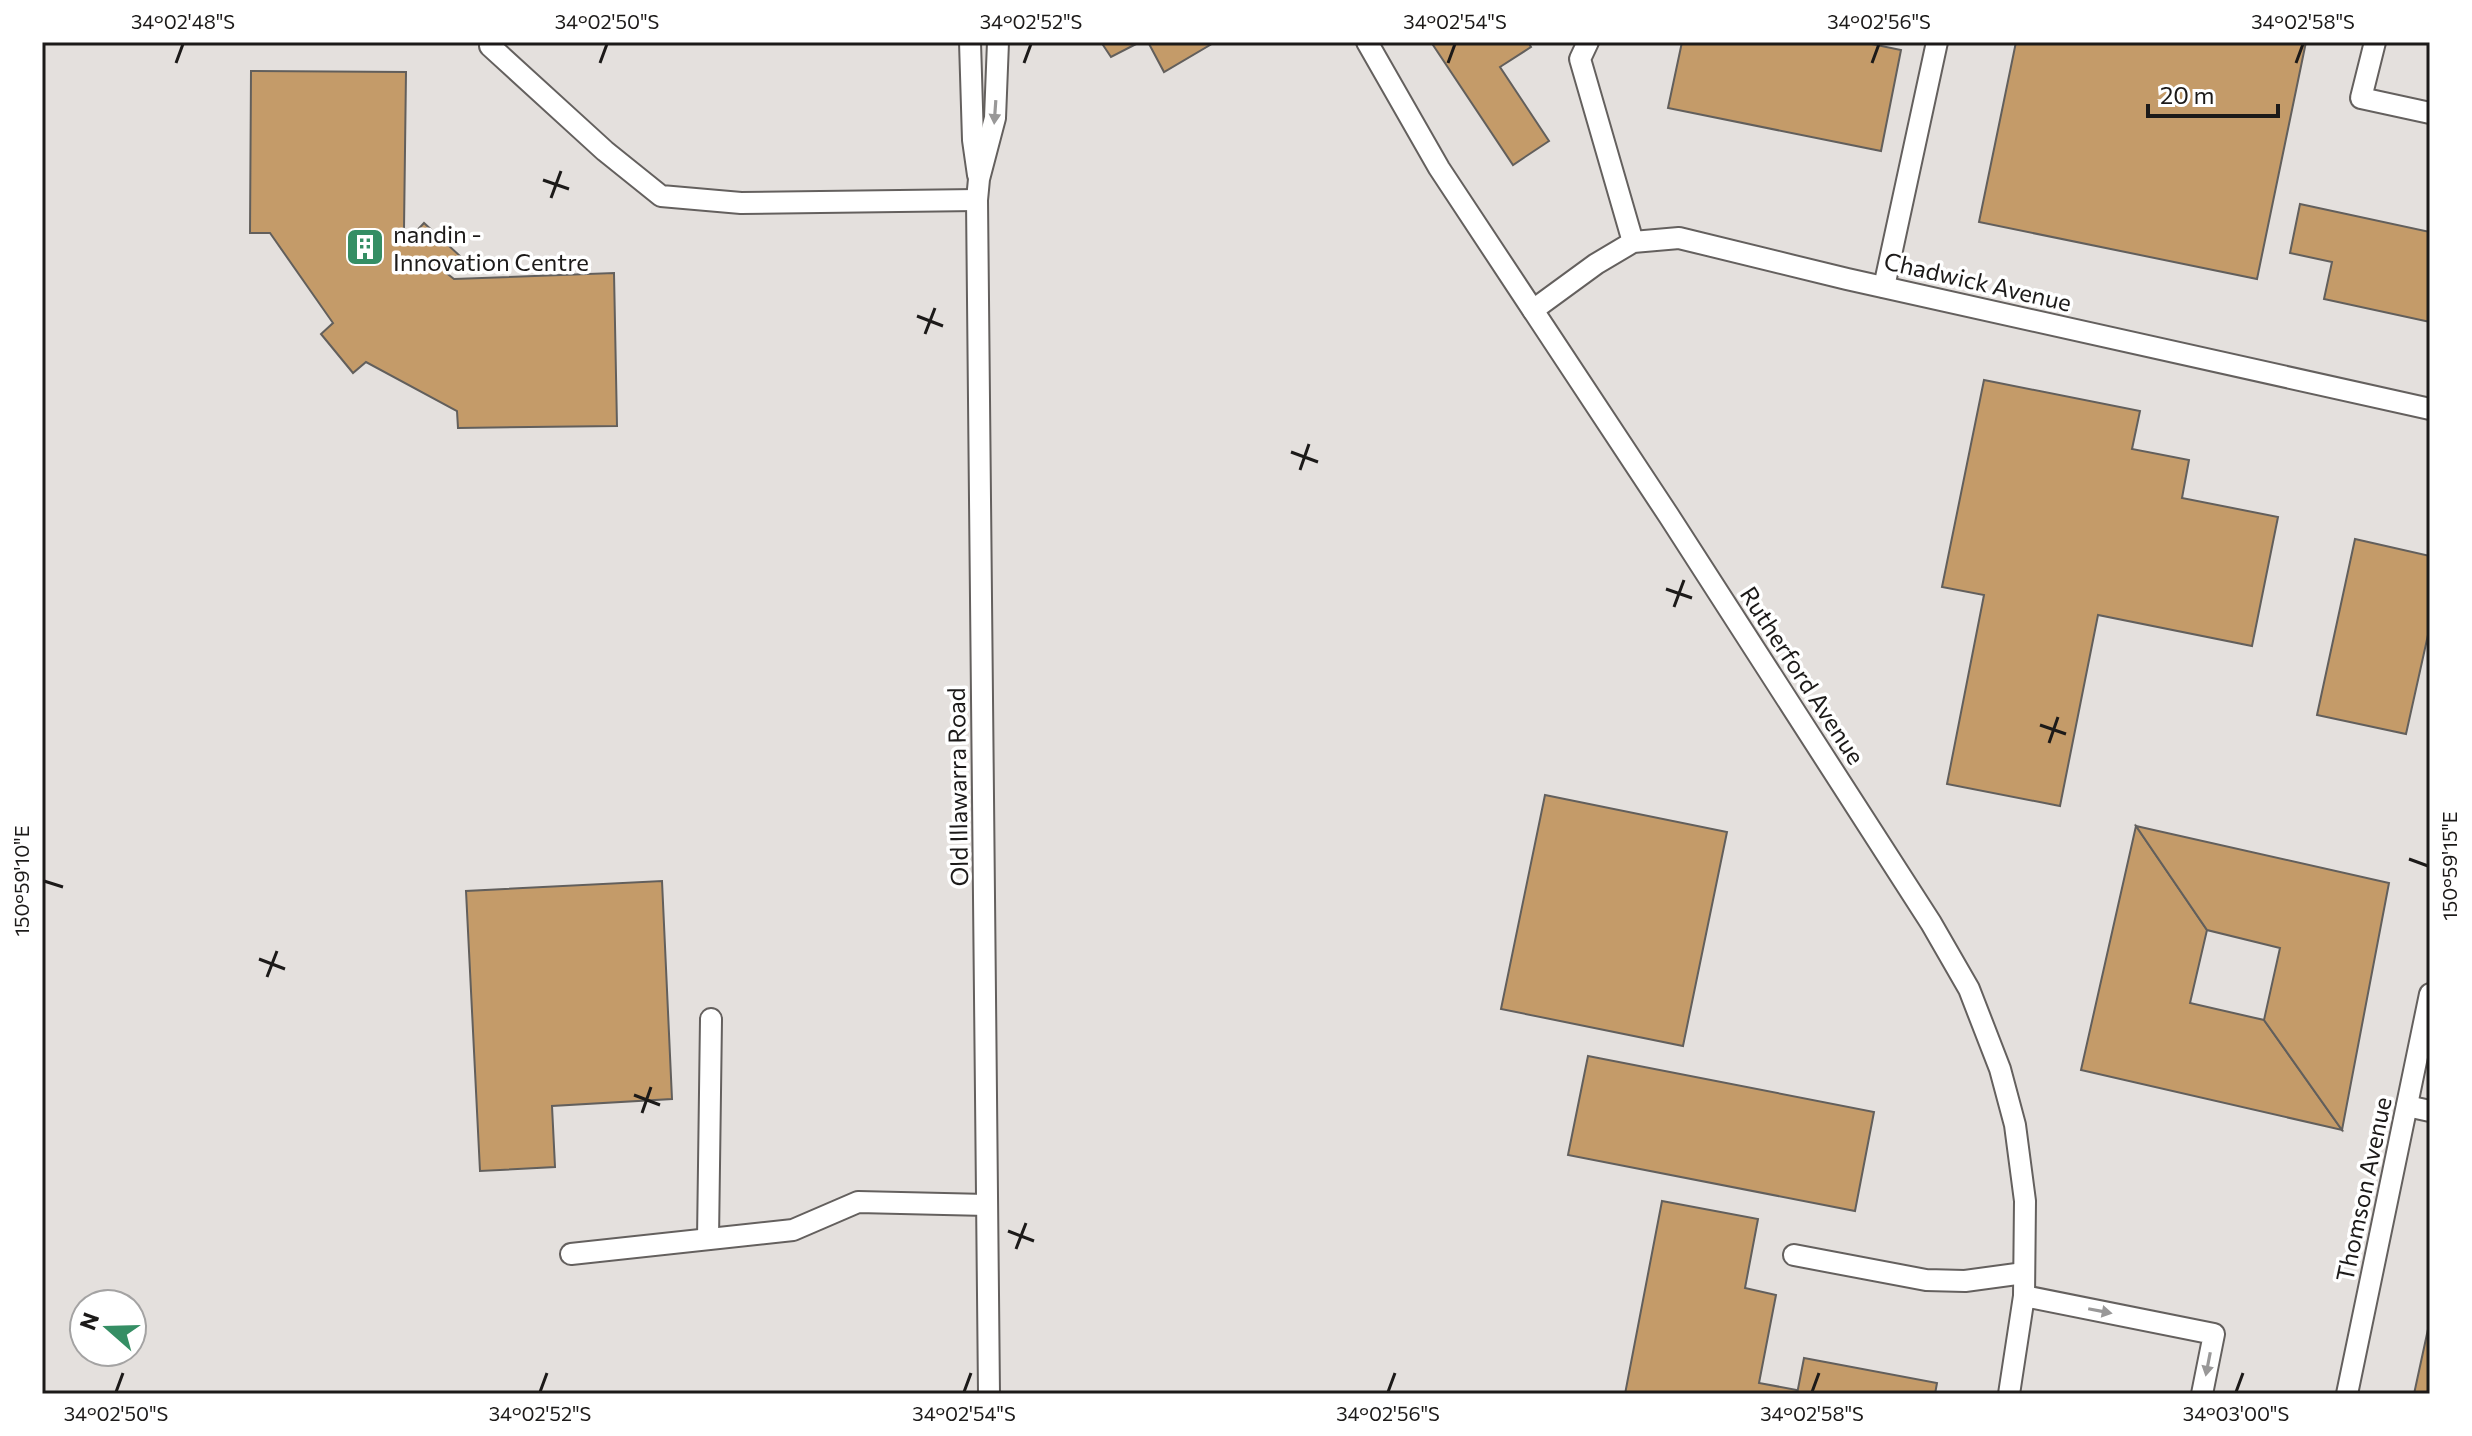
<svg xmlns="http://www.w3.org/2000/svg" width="2472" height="1436" viewBox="0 0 2472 1436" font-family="Commissioner,sans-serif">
<rect width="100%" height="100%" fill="#e4e0dd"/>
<!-- building -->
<g fill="#c49b69" stroke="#625f5c" stroke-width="2">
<polygon points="1101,42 1140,42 1111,57"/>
<polygon points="1148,42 1215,42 1164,72"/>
<polygon points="1431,42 1528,42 1531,47 1500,67 1549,141 1513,165"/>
<polygon points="1682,42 1862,42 1901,50 1881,151 1668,108"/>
<polygon points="2016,42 2306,42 2257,279 1979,222"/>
<polygon points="251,71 406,72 404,229 411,237 424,223 460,256 445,272 454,279 614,273 617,426 458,428 457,411 366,362 353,373 321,334 333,323 270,233 250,233"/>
<polygon points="2300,204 2430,232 2430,322 2324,299 2332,262 2290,253"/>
<polygon points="1984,380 2140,411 2132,449 2189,460 2182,498 2278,517 2252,646 2098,615 2060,806 1947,784 1984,595 1942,587"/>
<polygon points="2355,539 2430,556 2430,626 2406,734 2317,715"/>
<polygon points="1545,795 1727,832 1683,1046 1501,1009"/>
<polygon points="2136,826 2207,930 2190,1003 2264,1020 2342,1130 2081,1070"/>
<polygon points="2136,826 2389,883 2342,1130 2264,1020 2280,948 2207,930"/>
<polygon points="662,881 672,1099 552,1106 555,1167 480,1171 466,891"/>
<polygon points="1588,1056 1874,1112 1855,1211 1568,1155"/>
<polygon points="1662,1201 1758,1219 1745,1288 1776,1295 1759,1383 1797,1390 1797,1394 1625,1394"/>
<polygon points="2430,1320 2430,1394 2414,1394"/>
<polygon points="1804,1358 1937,1383 1935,1394 1797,1394"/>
</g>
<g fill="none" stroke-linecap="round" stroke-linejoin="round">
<defs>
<g id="service">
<polyline points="970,42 973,140 978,175"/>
<polyline points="1367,42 1439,168 1669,516 1931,923 1969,989 2000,1069 2015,1125 2025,1201 2024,1296 2009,1394"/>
<polyline points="1588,42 1580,59 1633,242"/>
<polyline points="2375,42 2361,98 2430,113"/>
<polyline points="490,46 605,151 661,196 741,203 977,200"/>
<polyline points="1884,287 1937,42"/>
<polyline points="1533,310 1596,264 1633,242 1679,238 1847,279 2430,409"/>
<polyline points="2407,1106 2430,1111"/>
<polyline points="708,1239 711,1019"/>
<polyline points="571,1254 793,1230 858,1202 987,1205"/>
<polyline points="1794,1255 1926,1280 1965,1281 2024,1273"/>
<polyline points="2024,1296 2214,1334 2202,1394"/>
<polyline points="989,1394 977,200 979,179 995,118 998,42"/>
<polyline points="2347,1394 2430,994"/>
</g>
</defs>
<!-- service casing -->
<use href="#service" stroke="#64605e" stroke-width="24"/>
<!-- service -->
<use href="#service" stroke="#fff" stroke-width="20"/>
</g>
<!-- one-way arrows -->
<defs><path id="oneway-solid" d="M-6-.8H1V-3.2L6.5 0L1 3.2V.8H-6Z" transform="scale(2)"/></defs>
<g fill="#999898">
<use href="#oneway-solid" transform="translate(995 112) rotate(94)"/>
<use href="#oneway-solid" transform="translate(2100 1311) rotate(11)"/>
<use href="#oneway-solid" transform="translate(2208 1364) rotate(101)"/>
</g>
<!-- ticks -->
<path fill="none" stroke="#1c1a19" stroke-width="3" d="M176,63L183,44M600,63L607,44M1024,63L1031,44M1448,63L1455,44M1872,63L1879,44M2296,63L2303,44M543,180L569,189M551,198L561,171M917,316L943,326M925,334L935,308M1291,452L1318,462M1300,470L1309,444M1666,589L1692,598M1674,607L1684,580M2040,725L2066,734M2049,743L2058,717M2409,859L2428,866M44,881L63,887M259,959L285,969M267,977L277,951M634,1095L660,1105M642,1113L651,1087M1008,1231L1034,1241M1016,1249L1026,1223M116,1392L123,1373M540,1392L547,1373M964,1392L971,1373M1388,1392L1395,1373M1812,1392L1819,1373M2236,1392L2243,1373"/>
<!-- icons -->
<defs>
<symbol id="building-square" viewBox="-11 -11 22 22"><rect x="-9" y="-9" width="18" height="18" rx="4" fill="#358e64" stroke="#fff"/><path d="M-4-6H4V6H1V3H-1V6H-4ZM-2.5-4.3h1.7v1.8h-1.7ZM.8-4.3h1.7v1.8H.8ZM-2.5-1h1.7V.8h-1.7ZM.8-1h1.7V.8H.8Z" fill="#fff"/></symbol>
</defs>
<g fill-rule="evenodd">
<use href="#building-square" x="343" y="225" width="44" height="44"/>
</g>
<g text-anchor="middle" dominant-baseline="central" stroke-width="7" stroke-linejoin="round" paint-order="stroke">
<!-- poi labels -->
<g font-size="24" fill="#1c1a19" stroke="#fff" text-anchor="start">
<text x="393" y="233">nandin -<tspan x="393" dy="28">Innovation Centre</tspan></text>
</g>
<!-- street labels -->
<g font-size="24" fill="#1c1a19" stroke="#fff">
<text transform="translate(1978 281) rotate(13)">Chadwick Avenue</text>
<text transform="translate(1803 675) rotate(57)">Rutherford Avenue</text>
<text transform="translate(957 787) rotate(-91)">Old Illawarra Road</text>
<text transform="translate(2363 1189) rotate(-78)">Thomson Avenue</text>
</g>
</g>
<!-- border -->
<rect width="2472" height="1436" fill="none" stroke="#ffffff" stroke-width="88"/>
<!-- north arrow -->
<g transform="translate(108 1328) rotate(290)"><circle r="38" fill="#ffffff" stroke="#a4a3a3" stroke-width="2"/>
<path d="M0-6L14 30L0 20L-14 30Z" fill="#358e64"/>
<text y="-12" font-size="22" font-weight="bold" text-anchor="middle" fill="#1c1a19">N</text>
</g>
<!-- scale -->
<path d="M2148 104v12h130v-12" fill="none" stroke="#1c1a19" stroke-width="4"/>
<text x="2160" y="104" font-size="24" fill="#1c1a19" stroke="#ffffff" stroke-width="6" paint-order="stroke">20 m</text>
<rect x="44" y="44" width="2384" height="1348" fill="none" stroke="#1c1a19" stroke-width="3"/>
<g font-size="20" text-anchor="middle" fill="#1c1a19">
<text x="183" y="29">34°02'48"S</text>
<text x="607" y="29">34°02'50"S</text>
<text x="1031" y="29">34°02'52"S</text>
<text x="1455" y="29">34°02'54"S</text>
<text x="1879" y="29">34°02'56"S</text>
<text x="2303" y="29">34°02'58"S</text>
<text transform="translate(2450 866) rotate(-90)" y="7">150°59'15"E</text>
<text transform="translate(22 881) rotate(-90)" y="7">150°59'10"E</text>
<text x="116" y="1421">34°02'50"S</text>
<text x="540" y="1421">34°02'52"S</text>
<text x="964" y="1421">34°02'54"S</text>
<text x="1388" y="1421">34°02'56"S</text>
<text x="1812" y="1421">34°02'58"S</text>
<text x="2236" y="1421">34°03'00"S</text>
</g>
</svg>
